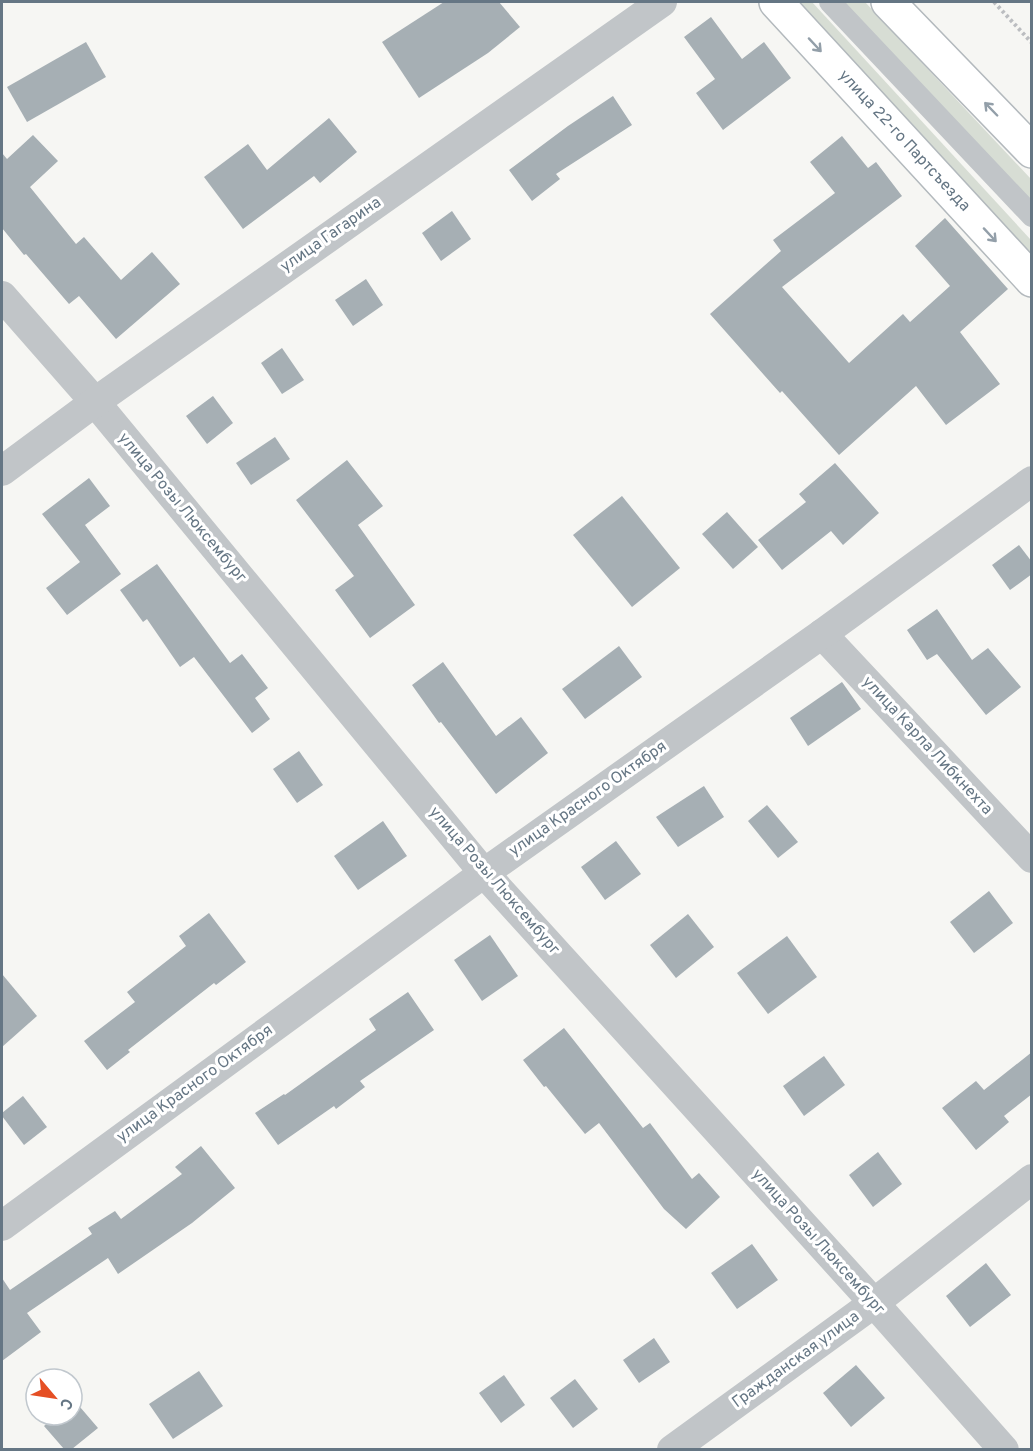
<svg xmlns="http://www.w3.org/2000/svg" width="1033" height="1451" viewBox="0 0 1033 1451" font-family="Overpass,sans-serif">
<rect width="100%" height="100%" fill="#f6f6f3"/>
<!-- green -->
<g fill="#d7ddd4">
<polygon points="788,2 812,2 1031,240 1031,262"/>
<polygon points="838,2 865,2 1031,179 1031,207"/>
</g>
<!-- building -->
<g fill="#a6afb4">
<polygon points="444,2 499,2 520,27 488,53 419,98 382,42"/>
<polygon points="711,17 742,59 764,42 791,78 723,130 696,93 715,79 684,37"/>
<polygon points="86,42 106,77 27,122 7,87"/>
<polygon points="613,96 632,125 556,174 560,179 532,201 509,170 568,126"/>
<polygon points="329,118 357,152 320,183 314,176 243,229 204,177 248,144 267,170"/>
<polygon points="33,135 58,161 30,187 76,244 84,237 121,280 152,252 180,284 116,339 79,296 69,304 26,254 24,255 2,228 2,153 7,159"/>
<polygon points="842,136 868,168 876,162 902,196 782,287 849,363 903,314 910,322 950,286 915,246 945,218 1008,289 960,332 1000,384 946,425 916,386 839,455 782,391 780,393 710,314 781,251 773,240 835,193 810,162"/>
<polygon points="452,211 471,239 441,261 422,233"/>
<polygon points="366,279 383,305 353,326 335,300"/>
<polygon points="282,348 304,380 282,394 261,363"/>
<polygon points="213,396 233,423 207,444 186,416"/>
<polygon points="275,437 290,459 251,485 236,463"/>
<polygon points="347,460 383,506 358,525 415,605 370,638 335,590 354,576 296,500"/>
<polygon points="835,463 879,513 843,545 831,531 782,570 758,540 806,502 799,494"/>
<polygon points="89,478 110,506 85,525 121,574 67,615 46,588 80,562 42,514"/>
<polygon points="622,496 680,568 632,607 573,535"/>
<polygon points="727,512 758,547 733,569 702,534"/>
<polygon points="1019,545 1032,562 1032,574 1010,590 992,565"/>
<polygon points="157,564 230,663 242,654 268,688 255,698 270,719 252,733 194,657 180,667 147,619 143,622 120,590"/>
<polygon points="937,609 972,660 988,648 1021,687 986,715 937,654 927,660 907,630"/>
<polygon points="619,646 642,677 585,719 562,689"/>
<polygon points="443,662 496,736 521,717 548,753 496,794 441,722 439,723 412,685"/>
<polygon points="842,682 861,709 808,746 790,718"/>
<polygon points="299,751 323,785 297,803 273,769"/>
<polygon points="704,786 724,817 678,847 656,817"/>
<polygon points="767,805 798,842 778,858 748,821"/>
<polygon points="383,821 407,856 358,890 334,856"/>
<polygon points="616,841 641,874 605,900 581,867"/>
<polygon points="989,891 1013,923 974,953 950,922"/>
<polygon points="209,913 246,962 216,985 214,983 128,1050 130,1052 107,1070 84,1041 135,1002 127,992 186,946 179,936"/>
<polygon points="688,914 714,947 676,978 650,945"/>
<polygon points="490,935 518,976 482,1001 454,960"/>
<polygon points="787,936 817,977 768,1014 737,973"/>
<polygon points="2,974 37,1016 2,1047"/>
<polygon points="408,992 434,1030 360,1081 365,1087 336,1109 334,1106 278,1145 255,1113 284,1094 285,1095 376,1030 369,1019"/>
<polygon points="564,1028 643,1128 650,1123 692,1179 699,1173 720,1197 686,1229 664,1209 599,1123 585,1134 546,1086 544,1087 523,1060"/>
<polygon points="1032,1052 1032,1094 1004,1116 1009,1122 976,1150 942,1108 976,1081 984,1090"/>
<polygon points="824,1056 845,1085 804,1116 783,1086"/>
<polygon points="23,1096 47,1127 24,1145 2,1116 2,1113"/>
<polygon points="201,1146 235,1188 192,1223 118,1274 108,1258 27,1313 41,1332 2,1361 2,1278 10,1290 92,1234 88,1228 115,1211 121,1219 182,1174 175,1167"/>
<polygon points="878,1152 902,1184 873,1207 849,1175"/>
<polygon points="752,1244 778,1280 737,1309 711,1273"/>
<polygon points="986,1263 1011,1295 970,1327 946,1296"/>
<polygon points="654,1338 670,1362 639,1383 623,1360"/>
<polygon points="856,1365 885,1398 851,1427 823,1393"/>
<polygon points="199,1371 223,1406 173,1439 149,1404"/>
<polygon points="504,1375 525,1405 501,1423 479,1393"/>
<polygon points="575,1379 598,1409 573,1428 550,1398"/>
<polygon points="74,1400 98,1428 72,1449 64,1449 44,1426 56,1415 72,1415 72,1402"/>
</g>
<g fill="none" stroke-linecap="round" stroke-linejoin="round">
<defs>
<g id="secondary">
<path id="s1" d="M776,2L1032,280"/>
<polyline points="888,2 1032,151"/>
</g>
</defs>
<!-- secondary casing -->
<use href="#secondary" stroke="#b3b9bd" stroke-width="36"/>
<!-- path -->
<polyline stroke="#bbbdc0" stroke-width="4" stroke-dasharray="3 3" stroke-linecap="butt" points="994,2 1032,43"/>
<!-- pedestrian -->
<polyline stroke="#c1c5c8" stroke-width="22" points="830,2 1032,216"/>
<!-- minor -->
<g stroke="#c1c5c8" stroke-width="30">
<polyline points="2,296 95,402 484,873 874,1303 1004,1450"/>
<polyline points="2,471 95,402 662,2"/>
<polyline points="822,634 1032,858"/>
<polyline points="2,1226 484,873 822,634 1032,481"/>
<polyline points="672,1450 874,1303 1032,1179"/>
</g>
<!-- secondary -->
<use href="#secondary" stroke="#fff" stroke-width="33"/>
</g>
<!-- one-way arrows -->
<defs><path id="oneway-shaft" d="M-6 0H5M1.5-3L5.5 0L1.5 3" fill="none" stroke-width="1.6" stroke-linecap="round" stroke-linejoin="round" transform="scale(1.5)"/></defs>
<g stroke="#939fa9">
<use href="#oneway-shaft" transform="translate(815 45) rotate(47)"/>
<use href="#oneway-shaft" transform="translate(991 109) rotate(-134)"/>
<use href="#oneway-shaft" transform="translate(990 235) rotate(47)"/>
</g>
<g text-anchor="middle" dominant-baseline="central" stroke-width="6" stroke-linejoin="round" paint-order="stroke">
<!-- street labels -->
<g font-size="16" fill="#657684" stroke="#fff">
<text stroke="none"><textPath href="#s1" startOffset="189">улица 22-го Партсъезда</textPath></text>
<text transform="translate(331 235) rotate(-35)">улица Гагарина</text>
<text transform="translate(182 508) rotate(50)">улица Розы Люксембург</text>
<text transform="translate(927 746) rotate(47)">улица Карла Либкнехта</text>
<text transform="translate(588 799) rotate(-35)">улица Красного Октября</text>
<text transform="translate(494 881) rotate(49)">улица Розы Люксембург</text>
<text transform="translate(195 1084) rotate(-36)">улица Красного Октября</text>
<text transform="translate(818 1242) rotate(48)">улица Розы Люксембург</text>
<text transform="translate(796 1360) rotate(-36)">Гражданская улица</text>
</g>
</g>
<!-- border -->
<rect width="1033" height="1451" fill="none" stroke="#657684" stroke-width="6"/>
<!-- north arrow -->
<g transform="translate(54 1397) rotate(119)"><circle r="28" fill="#ffffff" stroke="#c1c8ce" stroke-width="1.5"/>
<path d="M0-4.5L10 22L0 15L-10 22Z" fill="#e54f24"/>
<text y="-9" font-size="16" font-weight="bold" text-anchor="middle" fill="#657684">С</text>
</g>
</svg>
